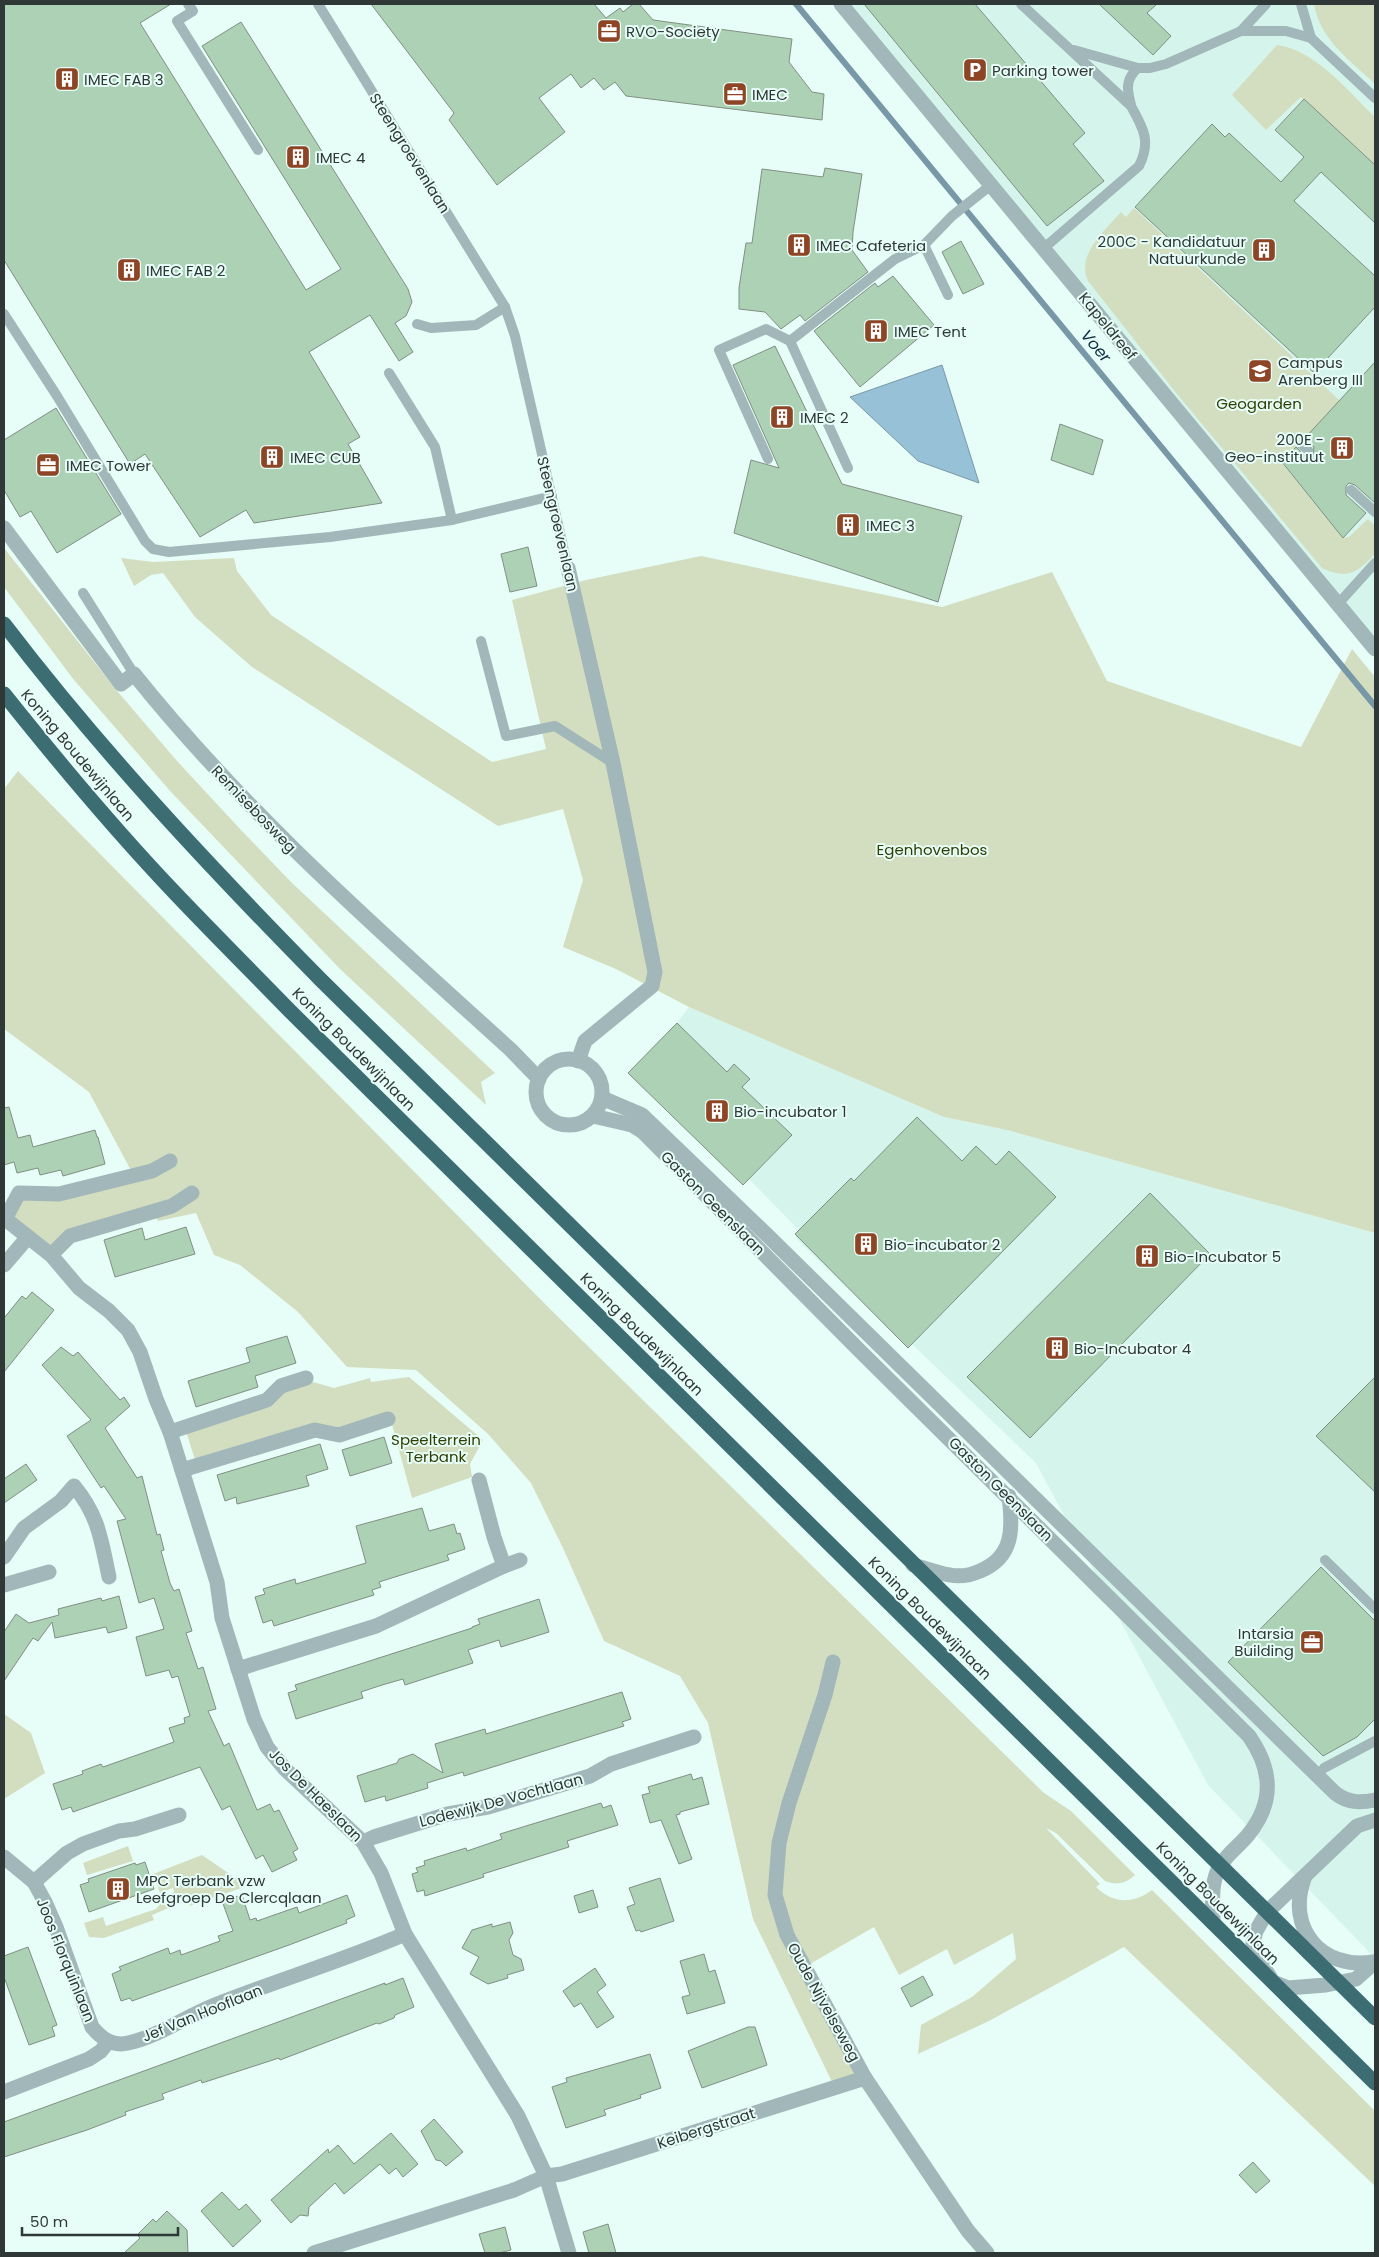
<svg xmlns="http://www.w3.org/2000/svg" width="1379" height="2257" viewBox="0 0 1379 2257" font-family="Poppins,sans-serif">
<rect width="100%" height="100%" fill="#e7fdf7"/>
<!-- built -->
<g fill="#d5f4ec">
<polygon points="841,4 1375,4 1375,649"/>
<polygon points="689,1007 944,1117 1007,1130 1375,1233 1375,1958 1208,1785 1036,1463 912,1344 908,1348 797,1239 795,1234 799,1230 749,1179 743,1185 628,1073 677,1023"/>
</g>
<!-- green -->
<g fill="#d3dec0">
<path d="M1314,4H1375V84C1350,60 1320,40 1314,4Z"/>
<path d="M1277,45C1314,49 1349,92 1375,117V165L1301,97L1266,130L1232,95Z"/>
<path d="M1134,208L1340,401L1282,463L1343,538L1349,537L1368,519L1375,526V554C1357,573 1347,580 1322,568L1177,394L1088,281C1076,254 1104,232 1121,212L1126,217Z"/>
<polygon points="4,548 118,692 177,761 241,830 292,883 495,1073 481,1082 486,1105 340,969 171,792 74,680 4,587"/>
<polygon points="701,556 942,607 1052,572 1107,681 1301,747 1352,649 1375,677 1375,1233 1007,1130 944,1117 689,1007 616,969 563,947 583,880 563,809 498,826 252,667 195,617 163,573 151,575 134,586 121,558 153,562 234,558 237,571 271,615 492,762 546,749 512,600 586,580"/>
<path d="M18,771L548,1307L1044,1793L1071,1811L1135,1875C1126,1883 1117,1886 1105,1881L1056,1833L1046,1828L1100,1884L1096,1887C1113,1904 1133,1904 1152,1890L1375,2111V2186L1124,1947L989,2021L918,2054L921,2025L972,1997L1016,1959L1013,1933L954,1965L947,1949L899,1975L874,1927L803,1968L865,2078L835,2088L753,1919L708,1723L680,1676L604,1641L563,1548L531,1483L488,1434L416,1370L347,1367L298,1312L240,1265L214,1255L196,1213L158,1221L153,1212L70,1236L51,1255L5,1219L19,1193L134,1176L89,1092L4,1029V789Z"/>
<polygon points="409,1377 483,1440 470,1464 472,1477 412,1498 390,1417 196,1463 185,1428 306,1380 334,1388 370,1378 371,1382"/>
<polygon points="4,1714 31,1733 45,1773 4,1799"/>
<polygon points="128,1846 133,1861 87,1875 83,1863"/>
<polygon points="202,1855 247,1886 189,1906 194,1899 191,1895 188,1894 185,1901 152,1915 154,1920 104,1938 89,1937 84,1923 103,1917 106,1926 156,1909 163,1901 161,1897 174,1892 173,1888 160,1893 153,1874"/>
</g>
<!-- water -->
<polygon fill="#97c1d7" stroke="#7898a7" points="942,365 979,483 918,461 850,397"/>
<g fill="none" stroke-linecap="round" stroke-linejoin="round">
<!-- stream -->
<polyline stroke="#7898a7" stroke-width="6" points="796,4 1375,706"/>
</g>
<!-- building -->
<g fill="#add1b5" stroke="#808f83">
<polygon points="4,4 171,4 140,23 306,290 341,269 202,46 241,22 408,289 412,302 406,316 395,323 413,352 399,361 370,315 309,352 360,437 348,444 382,503 254,523 246,510 200,537 145,454 130,464 4,260"/>
<polygon points="371,4 594,4 606,18 620,8 623,12 633,4 639,4 653,20 792,39 789,62 812,92 824,94 822,120 626,96 615,82 604,90 594,78 581,88 571,74 539,98 565,132 497,185 449,120 454,113"/>
<polygon points="864,4 975,4 1085,133 1073,144 1104,181 1047,226"/>
<polygon points="1099,4 1157,4 1147,13 1171,36 1153,55"/>
<polygon points="1304,99 1375,165 1375,223 1321,172 1294,201 1375,276 1375,307 1314,373 1135,207 1212,124 1225,137 1229,133 1281,182 1304,157 1275,130"/>
<polygon points="825,168 862,174 853,232 852,250 868,272 805,321 800,315 781,329 765,312 739,309 739,288 746,243 752,243 762,169 823,177"/>
<polygon points="961,241 984,284 963,294 942,252"/>
<polygon points="893,276 934,325 860,387 814,331 875,283 878,287"/>
<polygon points="775,346 842,484 962,516 938,602 734,533 751,460 779,468 733,365"/>
<polygon points="1375,362 1375,503 1355,485 1349,483 1346,486 1346,495 1366,513 1343,538 1282,462 1296,447 1306,457 1313,455 1314,447 1304,439"/>
<polygon points="56,408 121,514 57,553 31,511 20,517 4,490 4,440"/>
<polygon points="1060,424 1103,440 1093,475 1051,460"/>
<polygon points="528,547 537,586 510,592 501,554"/>
<polygon points="677,1023 727,1072 734,1064 750,1079 742,1087 792,1135 743,1185 628,1073"/>
<polygon points="9,1107 18,1138 30,1135 33,1147 95,1130 97,1137 98,1137 105,1164 63,1176 61,1170 40,1175 38,1168 17,1173 14,1162 4,1165 4,1108"/>
<polygon points="917,1117 962,1161 976,1146 996,1165 1009,1151 1056,1197 908,1348 795,1234 851,1178 854,1181"/>
<polygon points="1150,1193 1210,1254 1030,1438 967,1377"/>
<polygon points="186,1227 195,1254 115,1277 104,1240 142,1228 145,1240"/>
<polygon points="32,1292 54,1310 4,1372 4,1318 22,1296 26,1299"/>
<polygon points="287,1336 296,1363 255,1376 258,1387 196,1407 188,1381 250,1362 246,1348"/>
<polygon points="61,1347 73,1356 78,1352 120,1400 124,1397 130,1406 105,1428 137,1478 142,1476 157,1535 160,1534 164,1550 161,1551 170,1583 174,1591 179,1589 192,1631 186,1633 198,1669 203,1667 216,1709 208,1711 224,1746 229,1743 257,1810 270,1804 274,1812 279,1810 298,1849 293,1852 297,1860 272,1872 263,1855 256,1859 230,1806 222,1810 200,1767 73,1812 71,1807 62,1810 53,1784 83,1774 82,1771 101,1764 103,1767 174,1742 169,1728 185,1723 184,1718 190,1716 178,1676 172,1678 169,1670 146,1676 136,1637 164,1629 154,1598 139,1603 117,1521 126,1519 104,1486 101,1488 67,1436 91,1420 42,1365"/>
<polygon points="1375,1377 1375,1492 1316,1436"/>
<polygon points="384,1437 392,1463 350,1476 342,1450"/>
<polygon points="320,1444 328,1469 306,1476 309,1486 237,1504 236,1497 225,1501 217,1475"/>
<polygon points="26,1464 37,1480 4,1503 4,1479"/>
<polygon points="422,1508 429,1531 454,1524 457,1534 460,1533 465,1549 447,1555 449,1560 379,1582 381,1587 372,1590 374,1595 274,1626 272,1620 263,1623 255,1597 265,1594 263,1589 295,1579 296,1584 366,1563 356,1526"/>
<polygon points="1321,1567 1375,1621 1375,1719 1357,1737 1323,1756 1228,1662"/>
<polygon points="119,1596 127,1628 108,1633 106,1627 55,1638 52,1622 38,1641 33,1638 4,1681 4,1632 16,1614 29,1623 59,1615 58,1609 101,1598 102,1601"/>
<polygon points="539,1599 549,1632 501,1647 499,1640 468,1650 473,1663 405,1685 403,1679 382,1685 361,1692 363,1698 296,1719 288,1693 297,1690 295,1685 472,1628 472,1627 480,1624 478,1619"/>
<polygon points="622,1692 631,1719 622,1722 624,1726 464,1776 463,1772 427,1783 428,1788 386,1801 385,1796 365,1802 357,1776 397,1763 399,1759 413,1754 443,1773 435,1744 485,1729 486,1734"/>
<polygon points="691,1774 693,1780 702,1777 709,1804 680,1812 680,1814 676,1815 692,1859 679,1864 661,1820 650,1823 642,1795 650,1793 648,1787"/>
<polygon points="601,1803 603,1808 611,1805 618,1825 567,1841 569,1847 483,1874 484,1877 425,1896 424,1890 417,1892 412,1874 418,1872 416,1868 425,1865 424,1861 466,1848 467,1851 502,1839 500,1834"/>
<polygon points="145,1862 154,1889 89,1912 80,1885 89,1882 88,1879 135,1863 136,1865"/>
<polygon points="660,1878 674,1921 641,1932 640,1930 636,1931 627,1907 635,1904 629,1888"/>
<polygon points="593,1890 598,1907 579,1913 574,1896"/>
<polygon points="242,1895 250,1920 256,1918 257,1921 297,1907 299,1913 347,1895 355,1916 346,1920 347,1923 289,1945 132,2001 130,1998 121,2001 112,1974 121,1970 119,1967 168,1948 170,1954 180,1950 181,1955 220,1941 218,1936 233,1931 222,1901"/>
<polygon points="510,1922 513,1933 509,1940 513,1955 521,1959 524,1970 507,1975 508,1978 488,1984 470,1974 479,1957 462,1948 472,1930 492,1924 492,1927"/>
<polygon points="28,1947 57,2025 52,2027 55,2036 29,2045 4,1977 4,1956"/>
<polygon points="704,1954 709,1972 715,1970 725,2003 687,2014 682,1997 690,1995 680,1961"/>
<polygon points="595,1968 606,1985 597,1992 614,2017 597,2028 581,2003 574,2007 563,1991"/>
<polygon points="923,1976 933,1995 911,2007 901,1988"/>
<polygon points="403,1978 414,2007 395,2015 394,2018 379,2024 377,2023 280,2060 279,2058 202,2083 201,2080 162,2094 164,2099 125,2112 126,2115 87,2130 4,2157 4,2122 385,1983 385,1985"/>
<polygon points="748,2027 755,2027 767,2065 702,2088 688,2051"/>
<polygon points="650,2054 661,2088 640,2095 641,2098 604,2110 606,2115 566,2128 552,2087 567,2082 566,2078"/>
<polygon points="434,2119 463,2152 446,2166 441,2161 436,2160 421,2131"/>
<polygon points="391,2133 418,2164 403,2177 396,2168 389,2174 380,2164 344,2194 335,2183 309,2207 308,2216 300,2215 291,2223 271,2200 328,2149 329,2153 338,2145 354,2164"/>
<polygon points="1253,2162 1270,2181 1256,2193 1239,2175"/>
<polygon points="222,2192 239,2210 246,2204 261,2221 233,2247 201,2211"/>
<polygon points="167,2211 187,2230 188,2253 124,2253 140,2238 137,2235 153,2219 156,2222"/>
<polygon points="608,2224 616,2253 589,2253 583,2232"/>
<polygon points="505,2227 511,2250 499,2253 485,2253 479,2234"/>
</g>
<g fill="none" stroke-linecap="round" stroke-linejoin="round">
<!-- lane -->
<g stroke="#a1b7b9" stroke-width="10">
<polyline points="188,4 193,11 177,21 258,150"/>
<polyline points="318,4 505,307 515,336 568,568"/>
<path d="M1021,4L1131,106C1144,129 1151,142 1139,166L1044,248"/>
<polyline points="1301,4 1311,38"/>
<polyline points="1241,31 1266,4"/>
<polyline points="1074,50 1138,68 1150,68 1166,64 1241,31 1286,31 1311,38 1375,98"/>
<path d="M1131,105C1127,90 1125,79 1138,68"/>
<polyline points="924,245 948,295"/>
<polyline points="4,314 57,396 145,541 153,549 169,552 330,537 452,520 552,496"/>
<polyline points="417,324 431,328 476,325 505,307"/>
<polyline points="389,373 435,447 452,520"/>
<polyline points="1302,445 1308,450"/>
<polyline points="768,459 719,350 766,329 790,341"/>
<polyline points="848,468 790,341 895,259 924,245 952,216 991,185"/>
<polyline points="1351,490 1375,512"/>
<polyline points="83,593 134,674"/>
<polyline points="1338,604 1375,563"/>
<polyline points="481,641 506,736 555,726 613,763"/>
<polyline points="1325,1560 1375,1609"/>
<polyline points="1324,1768 1375,1741"/>
</g>
<!-- street -->
<g stroke="#a1b7b9" stroke-width="15">
<polyline points="841,4 1375,649"/>
<path d="M4,528L121,684L134,674C246,814 379,930 511,1050L539,1079"/>
<polyline points="568,568 613,763 655,972 652,986 585,1041 578,1061"/>
<circle cx="569" cy="1092" r="33"/>
<path d="M602,1098L642,1115L767,1235L1335,1793C1348,1803 1360,1803 1375,1800"/>
<path d="M593,1116L632,1125L643,1132L856,1347L1249,1736C1272,1769 1275,1802 1248,1835C1240,1845 1227,1854 1220,1866C1210,1882 1213,1905 1213,1923"/>
<polyline points="4,1218 51,1255 79,1288 109,1311 128,1330 140,1352 156,1399 170,1432 217,1582 222,1618 254,1719 267,1747 285,1769 363,1842 381,1873 405,1934 518,2116 546,2176 569,2253"/>
<polyline points="5,1219 19,1193 59,1194 152,1171 170,1161"/>
<polyline points="51,1255 70,1236 172,1206 192,1193"/>
<polyline points="4,1265 28,1237"/>
<polyline points="170,1432 267,1400 281,1386 306,1378"/>
<polyline points="182,1470 315,1430 339,1435 388,1419"/>
<path d="M4,1557L24,1528L61,1501L74,1486C99,1516 101,1540 109,1577"/>
<path d="M913,1565C925,1568 938,1573 950,1575C960,1577 971,1575 980,1571C1014,1557 1013,1528 1009,1496"/>
<polyline points="504,1566 520,1560"/>
<polyline points="4,1585 49,1572"/>
<polyline points="833,1662 825,1695 789,1803 779,1843 775,1895 787,1935 865,2078 968,2231 987,2253"/>
<polyline points="238,1669 376,1626 504,1566 494,1537 479,1480"/>
<polyline points="1375,1820 1357,1826 1267,1912 1256,1931 1253,1942 1258,1958 1273,1982 1288,1988 1326,1985 1356,1979 1375,1962"/>
<polyline points="363,1842 374,1837 448,1814 488,1807 590,1776 611,1764 694,1737"/>
<path d="M4,1857L34,1882L45,1902L56,1927L92,2027C101,2038 112,2047 128,2043C157,2037 187,2016 215,2005C278,1980 342,1961 405,1934"/>
<path d="M1304,1879C1286,1929 1322,1970 1373,1962"/>
<polyline points="34,1882 67,1853 83,1844 119,1831 135,1829 179,1815"/>
<polyline points="4,2092 89,2059 101,2051 108,2042"/>
<polyline points="314,2253 514,2190 546,2176 562,2174 865,2078"/>
</g>
<!-- highway -->
<g stroke="#3b6d72" stroke-width="15">
<path d="M4,624C101,751 209,866 321,980L1375,2018"/>
<path d="M4,694C59,763 115,830 175,893C213,933 252,972 290,1011L1375,2083"/>
</g>
</g>
<!-- icons -->
<defs>
<symbol id="office-square" viewBox="-11 -11 22 22"><rect x="-9" y="-9" width="18" height="18" rx="4" fill="#8d4525" stroke="#e7fdf7"/><path d="M-6-3h4V-5.5h4V-3h4V5H-6ZM-1-4.5V-3h2v-1.5ZM-6 0V1H6V0Z" fill="#fff"/></symbol>
<symbol id="parking-square" viewBox="-11 -11 22 22"><rect x="-9" y="-9" width="18" height="18" rx="4" fill="#8d4525" stroke="#e7fdf7"/><path d="M-3.5-5.5H1a3.5 3.5 0 0 1 0 7H-1V5.5H-3.5ZM-1-3.4V-.6H.8a1.4 1.4 0 0 0 0-2.8Z" fill="#fff"/></symbol>
<symbol id="building-square" viewBox="-11 -11 22 22"><rect x="-9" y="-9" width="18" height="18" rx="4" fill="#8d4525" stroke="#e7fdf7"/><path d="M-4-6H4V6H1V3H-1V6H-4ZM-2.5-4.3h1.7v1.8h-1.7ZM.8-4.3h1.7v1.8H.8ZM-2.5-1h1.7V.8h-1.7ZM.8-1h1.7V.8H.8Z" fill="#fff"/></symbol>
<symbol id="university-square" viewBox="-11 -11 22 22"><rect x="-9" y="-9" width="18" height="18" rx="4" fill="#8d4525" stroke="#e7fdf7"/><path d="M0-5L7-2L0 1L-7-2ZM-4 1L0 2.5L4 1V4Q0 6-4 4Z" fill="#fff"/></symbol>
</defs>
<g fill-rule="evenodd">
<use href="#office-square" x="595" y="17" width="28" height="28"/>
<use href="#parking-square" x="961" y="56" width="28" height="28"/>
<use href="#building-square" x="53" y="65" width="28" height="28"/>
<use href="#office-square" x="721" y="80" width="28" height="28"/>
<use href="#building-square" x="284" y="143" width="28" height="28"/>
<use href="#building-square" x="785" y="231" width="28" height="28"/>
<use href="#building-square" x="1250" y="236" width="28" height="28"/>
<use href="#building-square" x="115" y="256" width="28" height="28"/>
<use href="#building-square" x="862" y="317" width="28" height="28"/>
<use href="#university-square" x="1246" y="357" width="28" height="28"/>
<use href="#building-square" x="768" y="403" width="28" height="28"/>
<use href="#building-square" x="1328" y="434" width="28" height="28"/>
<use href="#building-square" x="258" y="443" width="28" height="28"/>
<use href="#office-square" x="34" y="451" width="28" height="28"/>
<use href="#building-square" x="834" y="511" width="28" height="28"/>
<use href="#building-square" x="703" y="1097" width="28" height="28"/>
<use href="#building-square" x="852" y="1230" width="28" height="28"/>
<use href="#building-square" x="1133" y="1242" width="28" height="28"/>
<use href="#building-square" x="1043" y="1334" width="28" height="28"/>
<use href="#office-square" x="1298" y="1628" width="28" height="28"/>
<use href="#building-square" x="104" y="1875" width="28" height="28"/>
</g>
<g text-anchor="middle" dominant-baseline="central" stroke-width="4" stroke-linejoin="round" paint-order="stroke">
<!-- poi labels -->
<g font-size="15" fill="#2f3836" stroke="#e7fdf7" text-anchor="start">
<text x="626" y="31">RVO-Society</text>
<text x="992" y="70">Parking tower</text>
<text x="84" y="79">IMEC FAB 3</text>
<text x="752" y="94">IMEC</text>
<text x="316" y="157">IMEC 4</text>
<text x="1246" y="241" text-anchor="end">200C - Kandidatuur<tspan x="1246" dy="17">Natuurkunde</tspan></text>
<text x="816" y="245">IMEC Cafeteria</text>
<text x="146" y="270">IMEC FAB 2</text>
<text x="894" y="331">IMEC Tent</text>
<text x="1278" y="362">Campus<tspan x="1278" dy="17">Arenberg III</tspan></text>
<text x="800" y="417">IMEC 2</text>
<text x="1324" y="439" text-anchor="end">200E -<tspan x="1324" dy="17">Geo-instituut</tspan></text>
<text x="290" y="457">IMEC CUB</text>
<text x="66" y="465">IMEC Tower</text>
<text x="866" y="525">IMEC 3</text>
<text x="734" y="1111">Bio-incubator 1</text>
<text x="884" y="1244">Bio-incubator 2</text>
<text x="1164" y="1256">Bio-Incubator 5</text>
<text x="1074" y="1348">Bio-Incubator 4</text>
<text x="1294" y="1633" text-anchor="end">Intarsia<tspan x="1294" dy="17">Building</tspan></text>
<text x="136" y="1880">MPC Terbank vzw<tspan x="136" dy="17">Leefgroep De Clercqlaan</tspan></text>
</g>
<!-- street labels -->
<g font-size="15" fill="#2f3836" stroke="#e7fdf7">
<text transform="translate(410 153) rotate(58)">Steengroevenlaan</text>
<text transform="translate(1108 326) rotate(51)">Kapeldreef</text>
<text transform="translate(558 524) rotate(77)">Steengroevenlaan</text>
<text transform="translate(78 755) rotate(50)">Koning Boudewijnlaan</text>
<text transform="translate(254 809) rotate(46)">Remisebosweg</text>
<text transform="translate(354 1049) rotate(45)">Koning Boudewijnlaan</text>
<text transform="translate(713 1203) rotate(45)">Gaston Geenslaan</text>
<text transform="translate(642 1334) rotate(45)">Koning Boudewijnlaan</text>
<text transform="translate(1001 1489) rotate(45)">Gaston Geenslaan</text>
<text transform="translate(930 1618) rotate(45)">Koning Boudewijnlaan</text>
<text transform="translate(316 1795) rotate(45)">Jos De Haeslaan</text>
<text transform="translate(501 1800) rotate(-15)">Lodewijk De Vochtlaan</text>
<text transform="translate(1218 1903) rotate(45)">Koning Boudewijnlaan</text>
<text transform="translate(66 1960) rotate(68)">Joos Florquinlaan</text>
<text transform="translate(824 2002) rotate(61)">Oude Nijvelseweg</text>
<text transform="translate(202 2013) rotate(-22)">Jef Van Hooflaan</text>
<text transform="translate(706 2128) rotate(-18)">Keibergstraat</text>
</g>
<!-- park labels -->
<g font-size="15" fill="#2f3f01" stroke="#e7fdf7">
<text x="1259" y="403">Geogarden</text>
<text x="932" y="849">Egenhovenbos</text>
<text x="436" y="1439">Speelterrein<tspan x="436" dy="17">Terbank</tspan></text>
</g>
<!-- water labels -->
<g font-size="16" font-style="italic" fill="#0a2f40" stroke="#e7fdf7">
<text transform="translate(1096 346) rotate(50)">Voer</text>
</g>
</g>
<!-- border -->
<rect width="1379" height="2257" fill="none" stroke="#2f3836" stroke-width="10"/>
<!-- scale -->
<path d="M22 2227v8h156v-8" fill="none" stroke="#2f3836" stroke-width="2.5"/>
<text x="30" y="2227" font-size="15" fill="#2f3836" stroke="#e7fdf7" stroke-width="4" paint-order="stroke">50 m</text>
</svg>
